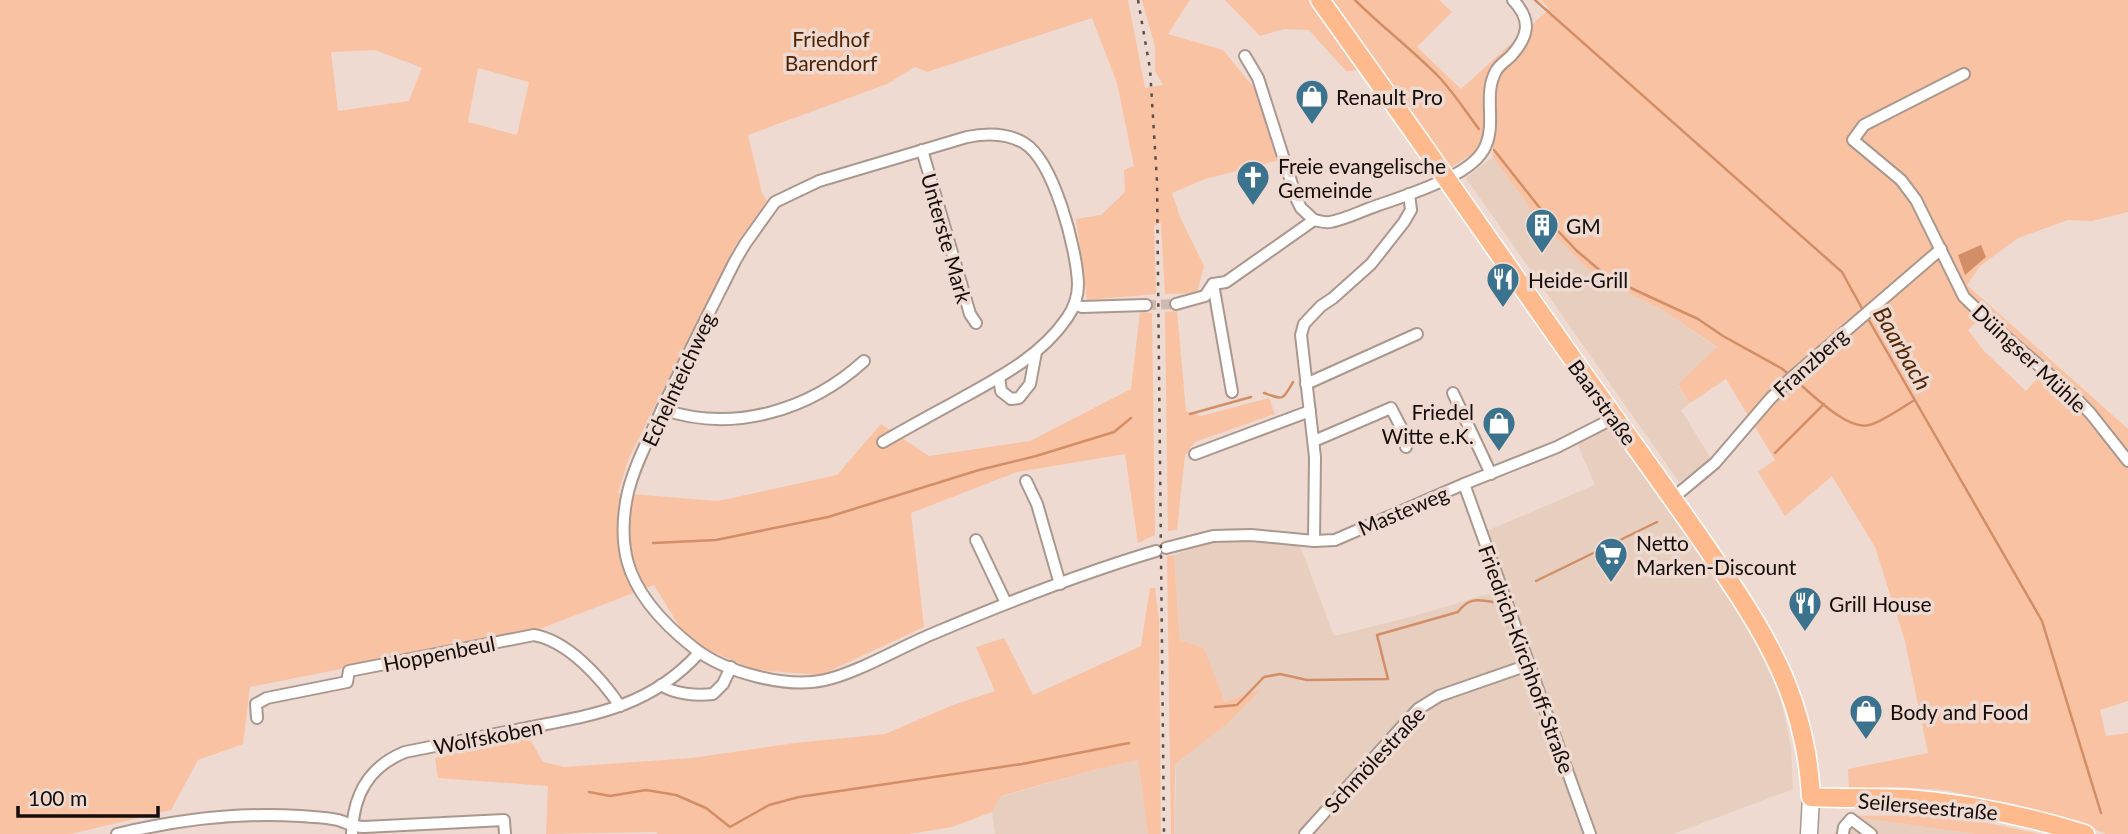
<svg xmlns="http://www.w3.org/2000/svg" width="2128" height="834" viewBox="0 0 2128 834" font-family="Lato,sans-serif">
<rect width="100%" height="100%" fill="#eedad0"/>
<!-- built -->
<g fill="#e8cebf">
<polygon points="1493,157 1539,220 1597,278 1661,309 1717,348 1678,385 1690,403 1681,410 1712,460 1679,482 1466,178"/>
<polygon points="1611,426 1718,574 1752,631 1781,700 1791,747 1793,789 1673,834 1174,834 1176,786 1175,764 1227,724 1259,690 1225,702 1204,648 1180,640 1174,555 1211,540 1300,545 1334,636 1414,616 1505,589 1484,532 1595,485 1577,443"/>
<polygon points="1138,760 1148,834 995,834 992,812 1000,797 1105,767"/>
<polygon points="1847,816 1975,834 1834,834"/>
</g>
<!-- green -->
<g fill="#f9c2a3" fill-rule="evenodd">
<path d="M0,0H1128L1145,88L1163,85L1155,71V47L1142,0H1190L1168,34L1223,50L1256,90L1280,160L1205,179L1172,193L1180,217L1204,266L1197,293L1165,294L1161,223L1154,226L1156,294L1087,300L1076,219L1101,215L1125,192L1124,170L1134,166L1117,83L1092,18L927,72L915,67L887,84L748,135L762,193L767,201L736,244L629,458L618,493L718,501L837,475L881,424L929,456L1030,441L1131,389L1140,312L1152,313L1155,535L1138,543L1125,454L1017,472L911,513L924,627L821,675L755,670L689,642L654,585L537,630L250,687L243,744L198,760L171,810L71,834H0ZM375,50L422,68L409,101L338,111L331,52ZM478,68L529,82L517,135L468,122Z"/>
<polygon points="1225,0 1439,0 1452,12 1417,47 1461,89 1549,9 1541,0 2128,0 2128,212 2092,221 2068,220 2018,238 1980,266 1967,285 2128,429 2128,456 2094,412 1980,318 1968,330 1984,351 2026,391 2043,372 2088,416 2128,461 2128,701 2100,710 2106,736 2128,733 2128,834 2106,834 2078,822 2012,804 1944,790 1895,787 1849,789 1848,769 1928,753 1905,641 1875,547 1832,476 1785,516 1758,472 1775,460 1726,379 1690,403 1678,384 1717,347 1661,309 1597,278 1539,220 1493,157 1493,140 1449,169 1364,70 1346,71 1309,30 1284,29 1260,36"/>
<polygon points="1177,311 1186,411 1201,416 1269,398 1275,414 1195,442 1185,455 1177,530 1168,531 1165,312"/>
<polygon points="1174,555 1180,640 1204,648 1225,702 1261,689 1227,724 1175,764 1174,834 1171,834 1167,556"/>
<polygon points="1150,588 1155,588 1159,620 1161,834 1148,834 1138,760 1105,767 1001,796 992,812 952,827 909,834 658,834 656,832 546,834 548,786 438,778 435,758 527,734 543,762 564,767 692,758 795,743 885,734 953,705 995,691 976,647 1004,638 1033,695 1141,646"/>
<polygon points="1932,815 1964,818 2040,834 1975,834 1847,816"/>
</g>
<!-- water -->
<polygon fill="#d28e66" points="1981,245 1986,257 1965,275 1958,255"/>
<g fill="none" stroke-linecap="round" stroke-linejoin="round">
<!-- stream -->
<g stroke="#d28e66" stroke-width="2.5">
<path d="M1355,0C1382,27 1413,50 1439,77C1454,93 1466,112 1479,129"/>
<polyline points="1535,0 1842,272 1864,312"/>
<polyline points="1494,150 1558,231 1577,251 1609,278 1698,319 1723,336 1781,368 1790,375"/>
<polyline points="1867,317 2042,621 2101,813"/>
<path d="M1795,380C1811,393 1847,431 1869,425C1880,423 1903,407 1913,401"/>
<path d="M1264,393C1284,400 1282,401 1293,382"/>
<polyline points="1190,414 1251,397"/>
<polyline points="1775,453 1824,404"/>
<polyline points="653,543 716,540 828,517 979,470 1036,456 1114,432 1131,418"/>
<polyline points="1536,581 1657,522"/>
<path d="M1215,707L1237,705L1264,677L1280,674L1307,680L1388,679L1377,635L1458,612C1468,598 1477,599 1493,602"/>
<polyline points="589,792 610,796 646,790 676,795 706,808 730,827 769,805 799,797 1022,764 1129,743"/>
</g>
<!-- street-tunnel -->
<polyline stroke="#cdbbb2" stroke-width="10" stroke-dasharray="10 5" stroke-linecap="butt" points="1146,305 1176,304"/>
<defs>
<g id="street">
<polyline points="1245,56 1258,78 1297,200 1301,208 1314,220"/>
<polyline points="1964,74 1864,125 1853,140 1901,180 1916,200 1964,297 2006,337 2074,396 2091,414 2128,461"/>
<polyline points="922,150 970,314 976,323"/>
<polyline points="1213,284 1232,392"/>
<path d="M1176,304L1205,296L1213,284L1226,282L1314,220C1320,221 1325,223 1330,222C1346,219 1361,211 1376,206C1399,198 1424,190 1446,179C1461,172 1480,160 1486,145C1496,121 1483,94 1496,71C1499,65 1507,60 1511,56C1529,36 1532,20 1513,0"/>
<polyline points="1075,305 1082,307 1146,305"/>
<polyline points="999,377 1001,391 1011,399 1019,398 1030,384 1036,352"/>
<polyline points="1306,384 1417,334"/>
<polyline points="1453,393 1491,474"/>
<path d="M662,409C733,434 810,410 864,361"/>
<polyline points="1314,441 1391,408 1404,433 1406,447"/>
<path d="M883,442C909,427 935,413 962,398C1000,377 1041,356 1067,318C1074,308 1078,297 1078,284C1077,250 1054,161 1024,143C1007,133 986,133 967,137L819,181L775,202L745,244L735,261C709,313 682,365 658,418C647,442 634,467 628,492C623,514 622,539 627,560C636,595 666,626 694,648C724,672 787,689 825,680C860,672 902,646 937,632C1008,602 1082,573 1156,551"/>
<polyline points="1195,454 1310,411"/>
<polyline points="1026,481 1037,504 1060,584"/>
<polyline points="1464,484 1590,834"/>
<polyline points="1673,498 1715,463 1770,399 1790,379 1941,249"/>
<polyline points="976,540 1006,603"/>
<polyline points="1314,541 1335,540 1464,484 1557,447 1614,418"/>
<polyline points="1166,548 1213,536 1251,535 1314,541 1315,457 1301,335 1304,324 1321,306 1333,298 1371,264 1404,222 1411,210 1409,194"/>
<path d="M661,685C674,694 697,696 713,694L723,684L731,667"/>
<path d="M257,718L256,704L267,698L347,682L349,671L534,635C568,641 601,678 620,706"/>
<path d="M117,834C176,820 239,812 300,816C312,817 326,817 338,820C348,823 353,827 364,827L504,820L505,834"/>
<path d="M352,834C353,795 368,767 405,752C446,744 486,736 526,728C594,715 650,707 699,653"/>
<polyline points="1305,834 1418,709 1439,696 1528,665"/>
<polyline points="1843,834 1844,827 1851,819 1871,834"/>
</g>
<polyline id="secondary" points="1809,834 1811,797"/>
<path id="primary" d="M1320,0C1407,121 1491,243 1577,365C1621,427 1666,488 1709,551C1764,631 1806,696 1811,797C1844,799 1877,797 1909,799C1969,804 2027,816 2085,834"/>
</defs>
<!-- street casing -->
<use href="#street" stroke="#aa988e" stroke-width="14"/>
<!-- secondary casing -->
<use href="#secondary" stroke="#aa988e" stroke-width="19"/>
<!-- primary casing -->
<use href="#primary" stroke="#fff" stroke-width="21"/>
<!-- street -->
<use href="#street" stroke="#fff" stroke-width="10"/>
<!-- secondary -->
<use href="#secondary" stroke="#fff" stroke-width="16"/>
<!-- primary -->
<use href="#primary" stroke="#feb98d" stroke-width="18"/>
<!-- rail -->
<polyline stroke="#5a4f49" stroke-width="2.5" stroke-dasharray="3.5 7" stroke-linecap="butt" points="1138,0 1150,69 1157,181 1164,834"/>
</g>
<!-- icons -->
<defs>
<symbol id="shop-pin" viewBox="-11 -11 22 30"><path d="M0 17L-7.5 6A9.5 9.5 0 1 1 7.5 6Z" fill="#3b728d" stroke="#eedad0"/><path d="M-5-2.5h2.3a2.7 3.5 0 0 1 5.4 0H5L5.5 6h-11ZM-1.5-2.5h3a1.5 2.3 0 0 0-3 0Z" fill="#fff"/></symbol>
<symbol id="church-pin" viewBox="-11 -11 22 30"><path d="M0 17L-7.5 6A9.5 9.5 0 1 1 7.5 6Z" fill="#3b728d" stroke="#eedad0"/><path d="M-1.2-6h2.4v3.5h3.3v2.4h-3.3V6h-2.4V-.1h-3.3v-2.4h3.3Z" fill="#fff"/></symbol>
<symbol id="building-pin" viewBox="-11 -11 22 30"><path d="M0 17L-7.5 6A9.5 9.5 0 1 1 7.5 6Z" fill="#3b728d" stroke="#eedad0"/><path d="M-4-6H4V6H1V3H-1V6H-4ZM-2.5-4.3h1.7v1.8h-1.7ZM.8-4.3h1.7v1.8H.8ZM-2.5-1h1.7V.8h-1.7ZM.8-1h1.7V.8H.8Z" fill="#fff"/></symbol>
<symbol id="restaurant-pin" viewBox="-11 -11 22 30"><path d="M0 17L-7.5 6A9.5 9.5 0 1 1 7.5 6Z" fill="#3b728d" stroke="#eedad0"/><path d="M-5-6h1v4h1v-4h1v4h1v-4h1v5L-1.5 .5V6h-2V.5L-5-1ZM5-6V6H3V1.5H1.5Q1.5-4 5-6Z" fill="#fff"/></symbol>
<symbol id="supermarket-pin" viewBox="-11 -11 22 30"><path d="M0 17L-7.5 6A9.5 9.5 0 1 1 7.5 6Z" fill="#3b728d" stroke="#eedad0"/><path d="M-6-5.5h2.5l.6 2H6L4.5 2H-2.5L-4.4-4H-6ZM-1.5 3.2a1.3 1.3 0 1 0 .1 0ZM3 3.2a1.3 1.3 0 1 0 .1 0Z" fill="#fff"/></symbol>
</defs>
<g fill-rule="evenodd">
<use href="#shop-pin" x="1293" y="77" width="38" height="52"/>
<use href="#church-pin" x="1234" y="158" width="38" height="52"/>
<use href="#building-pin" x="1523" y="206" width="38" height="52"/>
<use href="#restaurant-pin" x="1484" y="260" width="38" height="52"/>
<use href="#shop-pin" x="1480" y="404" width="38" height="52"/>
<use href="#supermarket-pin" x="1592" y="535" width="38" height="52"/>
<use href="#restaurant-pin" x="1786" y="584" width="38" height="52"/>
<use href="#shop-pin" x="1847" y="692" width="38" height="52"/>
</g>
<g text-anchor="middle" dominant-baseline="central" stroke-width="7" stroke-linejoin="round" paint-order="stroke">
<!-- park labels -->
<g font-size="21" fill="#502404" stroke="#eedad0">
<text x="831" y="38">Friedhof<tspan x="831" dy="24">Barendorf</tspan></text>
</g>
<!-- poi labels -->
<g font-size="21" fill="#140d0a" stroke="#eedad0" text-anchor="start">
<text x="1336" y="96">Renault Pro</text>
<text x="1278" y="165">Freie evangelische<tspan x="1278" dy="24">Gemeinde</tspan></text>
<text x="1566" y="225">GM</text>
<text x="1528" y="279">Heide-Grill</text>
<text x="1474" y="411" text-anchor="end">Friedel<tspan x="1474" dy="24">Witte e.K.</tspan></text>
<text x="1636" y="542">Netto<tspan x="1636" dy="24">Marken-Discount</tspan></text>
<text x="1829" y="603">Grill House</text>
<text x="1890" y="711">Body and Food</text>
</g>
<!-- street labels -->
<g font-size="21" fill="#140d0a" stroke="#eedad0">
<text transform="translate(947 238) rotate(74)">Unterste Mark</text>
<text transform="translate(2030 358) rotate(43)">Düingser Mühle</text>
<text transform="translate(1810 362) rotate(-42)">Franzberg</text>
<text transform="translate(678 379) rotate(-65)">Echelnteichweg</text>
<text transform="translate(1603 402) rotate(54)">Baarstraße</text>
<text transform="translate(1403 510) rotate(-23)">Masteweg</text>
<text transform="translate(439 653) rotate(-11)">Hoppenbeul</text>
<text transform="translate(1527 659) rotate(70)">Friedrich-Kirchhoff-Straße</text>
<text transform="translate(488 736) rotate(-11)">Wolfskoben</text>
<text transform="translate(1374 759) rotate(-47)">Schmölestraße</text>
<text transform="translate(1928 806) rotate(5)">Seilerseestraße</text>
</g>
<!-- water labels -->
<g font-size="23" font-style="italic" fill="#532607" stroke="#eedad0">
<text transform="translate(1903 348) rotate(60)">Baarbach</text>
</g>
</g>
<!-- scale -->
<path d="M18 806v10h140v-10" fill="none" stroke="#140d0a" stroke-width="3.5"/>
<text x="28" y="806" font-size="21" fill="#140d0a" stroke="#eedad0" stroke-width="5" paint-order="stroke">100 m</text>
</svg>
